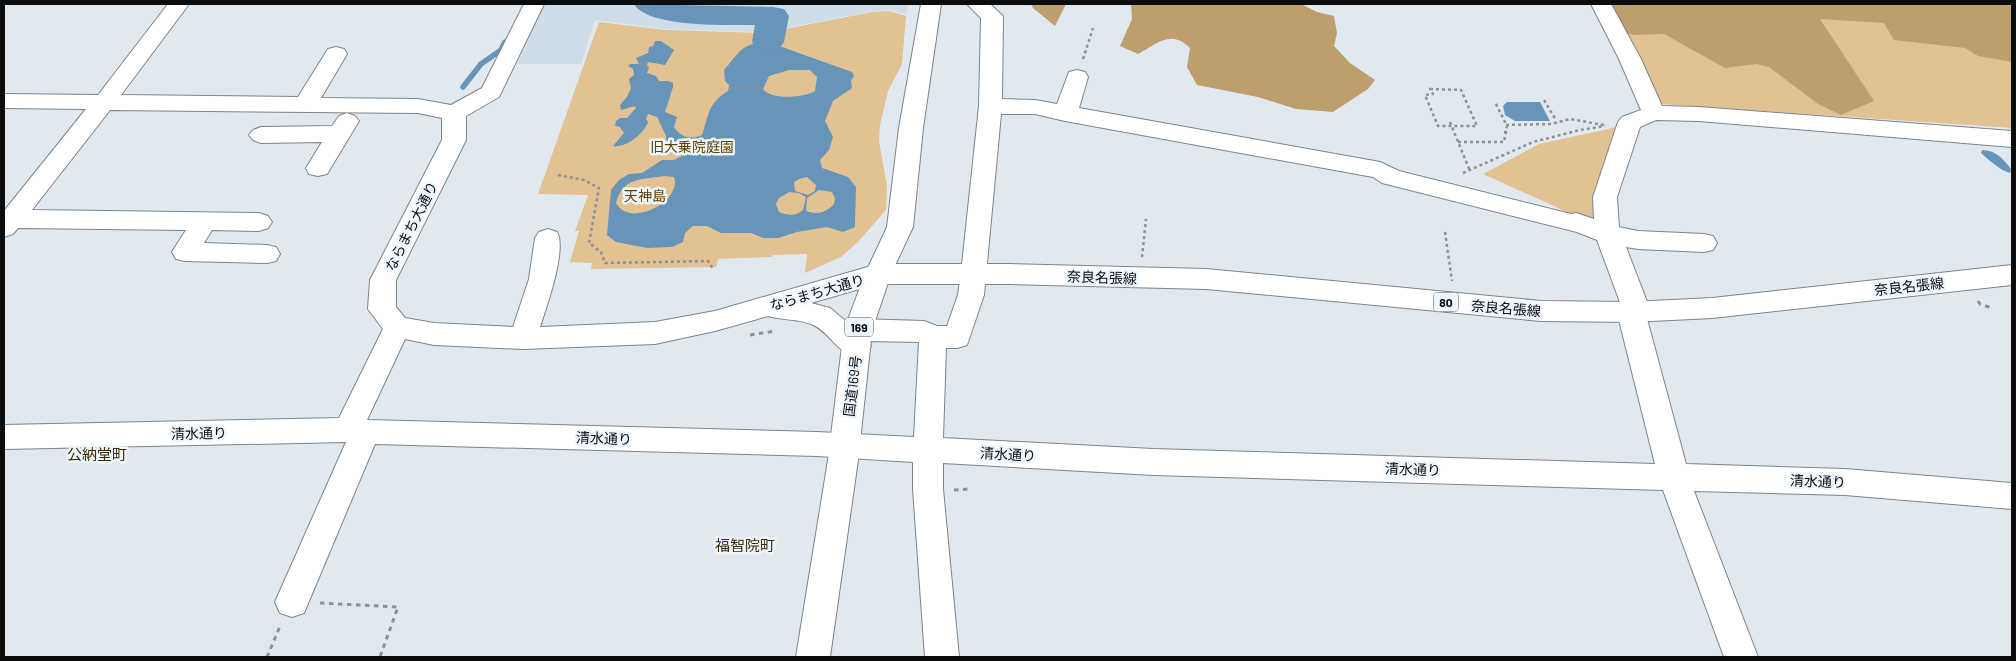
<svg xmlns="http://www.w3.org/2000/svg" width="2016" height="661" viewBox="0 0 2016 661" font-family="Barlow,'Noto Sans JP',sans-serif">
<rect width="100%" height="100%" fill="#e1e9f0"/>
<!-- built -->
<polygon fill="#cfdde9" points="544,4 909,4 907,14 890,10 873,11 766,32 663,29 595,20 581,64 517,64"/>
<!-- green -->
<g fill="#e2c193">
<polygon points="1608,4 2012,4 2012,128 1660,104"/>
<polygon points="889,11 906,16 902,64 888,91 880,125 879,141 887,186 886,210 858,242 841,257 805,273 807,254 773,255 772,257 718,259 716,267 591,269 592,263 570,262 579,231 575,231 588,195 538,194 599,22 666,30 765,33 872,12"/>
<polygon points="1626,125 1598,226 1483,174 1539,144"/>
</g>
<!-- forest -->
<g fill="#bf9e6e">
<polygon points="1031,4 1066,4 1055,26 1033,8"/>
<path d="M1131,4H1301L1317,12L1334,16L1337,33L1334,46L1350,63L1375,80L1368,89L1333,112L1296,109L1258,97L1197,85L1187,67L1190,48C1170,29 1158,44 1138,54L1120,46L1132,19Z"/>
<polygon points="1610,4 2012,4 2012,62 1978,56 1965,48 1894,40 1884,23 1820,19 1874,101 1841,115 1818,104 1769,67 1756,64 1725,68 1664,34 1634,35 1626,33"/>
</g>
<!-- water -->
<g fill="#6695b9" fill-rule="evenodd">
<path d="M655,41H661L674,50L665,65L648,62L647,65L649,68L647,73L656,76L659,81H668L673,83V87L665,112L677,117L674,127C680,137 691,140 702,135C709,114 708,103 728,91L729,85L725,81L724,70C740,52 741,43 768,42L852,72L854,76L851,81L852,88L833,101L825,121L833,137L829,150L820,160L822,168L848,177L856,187L855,227L843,232L827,227L797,232L778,238H763L751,233H721L707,226H693L685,233L683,242L672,247L647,248L616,242L607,235L611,190L619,180L629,174L642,173L662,160H674L700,147L702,142L697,141L681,144H673L666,140V136L657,117L648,114L646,119L648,122C644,134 626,148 613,146L624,133L620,127L615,126L616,121L620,118H627L636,108L635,106L621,110L620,105L627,97L631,88L629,79L634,75L633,69L628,66L630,64H639L636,58L648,53L649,47L653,46ZM789,70H810L817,77L815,91C804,98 770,100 763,89L769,76ZM664,176L674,177C683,201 630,229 616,203C623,177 641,180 664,176ZM807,177L816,185L815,191L808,195L795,191L794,182L799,179ZM819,190L832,192L835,198L834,204C826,213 817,215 806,211L807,198ZM789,192L799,193L806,197L803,210C796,216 788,216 779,212L776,204L779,198Z"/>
<polygon points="1507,102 1540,102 1550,121 1515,121 1505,115 1503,106"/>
<path d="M1982,150C1996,150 2003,159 2011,169L2010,173C2001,171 1988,159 1981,153Z"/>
</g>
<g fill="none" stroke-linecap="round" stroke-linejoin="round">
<!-- stream -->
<polyline stroke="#6695b9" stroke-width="5.5" points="463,87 481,64 501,50 505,42"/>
<!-- river -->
<path fill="#6695b9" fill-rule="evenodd" d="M634,4L773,7L784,9L789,16L784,42L779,49L768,52L757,49L752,42L755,25C729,25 648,28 634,4Z"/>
<defs>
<g id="minor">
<path d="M168,4H189L121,95L298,97L328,49L336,47L344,49L347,54L321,98L418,99L451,105L482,88L524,4H544L499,97L466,116V140L396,280V307L405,318L434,323L513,327L529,279L535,238L539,232L548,229L557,232C567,249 547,306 540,327L655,322L715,311L878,264L887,267L891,274L887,281L811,303L830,308L848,323L858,319L924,321L937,326H947L958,295L961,274L979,106L981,18L967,4H990L1003,16L1002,99L1035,100L1057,104L1069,72L1077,70L1085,72L1088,77L1079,108L1380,162L1399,171L1571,214L1576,213L1594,219L1593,197L1618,122L1622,117L1641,110L1619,59L1591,4H1611L1641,59L1662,106L1699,107L2012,131V147L1699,121L1656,120L1640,127L1617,197L1619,227L1638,231L1704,234L1713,236L1717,243L1713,250L1704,252L1638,249L1626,247L1651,312L1647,319L1686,464L1845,469L2012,483V509L1845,495L1694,491L1758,657H1724L1663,490L1153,475L943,463V489L959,657H925L913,489V462L817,456L375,444L304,613L292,617L280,613L275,602L346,442L4,449V425L339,418L383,329L368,309L370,280L442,140V118L418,113L110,110L32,210L259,213L268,216L272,222L268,228L259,231L212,230L204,243L267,245L276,247L280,254L276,261L267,263L185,261L176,259L172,252L186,230L18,228L13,234L4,237V211L86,109L4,108V94L98,95ZM1001,114H1035L1065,121L1373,177L1382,183L1577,232L1597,240L1621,305L1617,312L1655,464L1153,449L943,438L946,348H957L967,345L984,295ZM768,316C782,320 798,319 811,324C833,332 839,363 867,354L871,346L868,341L919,342L914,437L817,432L367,420L405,339L434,345L523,349L655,344L715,331Z"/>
<polygon points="347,113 355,116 359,121 327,174 318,176 309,174 306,168 322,142 261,143 253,140 249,135 253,130 261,127 332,126 339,116"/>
</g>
<polygon id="major" points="878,264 1009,264 1206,269 1541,301 1631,302 1712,298 2012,265 2012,285 1712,318 1631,322 1541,321 1206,289 1009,284 878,284 869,281 865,274 869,267"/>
<polygon id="highway" points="921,4 941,4 923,128 913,227 891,274 872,330 858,460 830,657 796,657 828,460 844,330 865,274 887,227 899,128"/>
</defs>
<!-- minor casing -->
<use href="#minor" stroke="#7d848a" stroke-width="2"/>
<!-- major casing -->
<use href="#major" stroke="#7d848a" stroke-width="2"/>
<!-- highway casing -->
<use href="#highway" stroke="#7d848a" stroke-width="2"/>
<!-- path-far1 -->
<g stroke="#8c9297" stroke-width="2.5" stroke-dasharray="3 3" stroke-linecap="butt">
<polyline points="1083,59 1093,28"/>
<polyline points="639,64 647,64"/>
<polyline points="656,85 659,81"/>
<polyline points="729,88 763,88"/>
<polygon points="1430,89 1461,90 1477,126 1438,126 1425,95 1433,94"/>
<polyline points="639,100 643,100"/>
<polyline points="1544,100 1556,120"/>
<polyline points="633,104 633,107"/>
<polyline points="1450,122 1470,171"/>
<polyline points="1506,125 1551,124 1570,119 1604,125"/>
<polyline points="1504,132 1510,132"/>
<polyline points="697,137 697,141"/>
<polyline points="1458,142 1504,142 1507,126 1495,102"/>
<polyline points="1463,173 1533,142 1580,130 1605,126"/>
<polyline points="558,175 584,180 599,188 589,243 601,252 605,263 708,261 713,269"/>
<polyline points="613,188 620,190"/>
<polyline points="1445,232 1452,281"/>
<polyline points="1142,257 1146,219"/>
</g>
<!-- path -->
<g stroke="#8c9297" stroke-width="3" stroke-dasharray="4.5 4.5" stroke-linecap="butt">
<polyline points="1978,301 1980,304 1992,308"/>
<polyline points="750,335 775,331"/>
<polyline points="954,490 969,489"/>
<polyline points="320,603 398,607 380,657"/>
<polyline points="267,657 281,624"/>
</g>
<!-- minor -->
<use href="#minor" fill="#fff" fill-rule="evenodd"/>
<!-- major -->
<use href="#major" fill="#fff" fill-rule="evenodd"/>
<!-- highway -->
<use href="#highway" fill="#fff" fill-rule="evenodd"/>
</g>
<g text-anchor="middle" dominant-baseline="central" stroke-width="5" stroke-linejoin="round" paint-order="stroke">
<!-- shield labels -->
<g fill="#eef6fd" stroke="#4e5256" stroke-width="1">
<rect x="1433.5" y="292.5" width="25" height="19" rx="4"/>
<rect x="845" y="317.5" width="28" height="19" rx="4"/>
</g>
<g font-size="12" font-weight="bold" fill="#0a0c0e">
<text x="1446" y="302">80</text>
<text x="859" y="327">169</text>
</g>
<!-- park labels -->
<g font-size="14" fill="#614000" stroke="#eef6fd">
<text x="692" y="146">旧大乗院庭園</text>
<text x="645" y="195">天神島</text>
</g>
<!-- street labels -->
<g font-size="14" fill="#0a0c0e" stroke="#eef6fd">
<text transform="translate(411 226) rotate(-63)">ならまち大通り</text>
<text transform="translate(1102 277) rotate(2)">奈良名張線</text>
<text transform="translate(1909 286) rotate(-6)">奈良名張線</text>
<text transform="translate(817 292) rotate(-16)">ならまち大通り</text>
<text transform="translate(1506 308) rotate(5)">奈良名張線</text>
<text transform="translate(852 386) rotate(-83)">国道169号</text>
<text transform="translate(199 433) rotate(-1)">清水通り</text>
<text transform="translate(604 438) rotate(2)">清水通り</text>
<text transform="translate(1008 454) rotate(3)">清水通り</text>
<text transform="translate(1413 469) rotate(2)">清水通り</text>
<text transform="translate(1818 481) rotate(2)">清水通り</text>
</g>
<!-- neighbourhood labels -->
<g font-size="15" fill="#402a04" stroke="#eef6fd">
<text x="97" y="454">公納堂町</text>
<text x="745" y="545">福智院町</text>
</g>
</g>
<!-- border -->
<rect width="2016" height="661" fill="none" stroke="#0a0c0e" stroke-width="10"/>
</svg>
